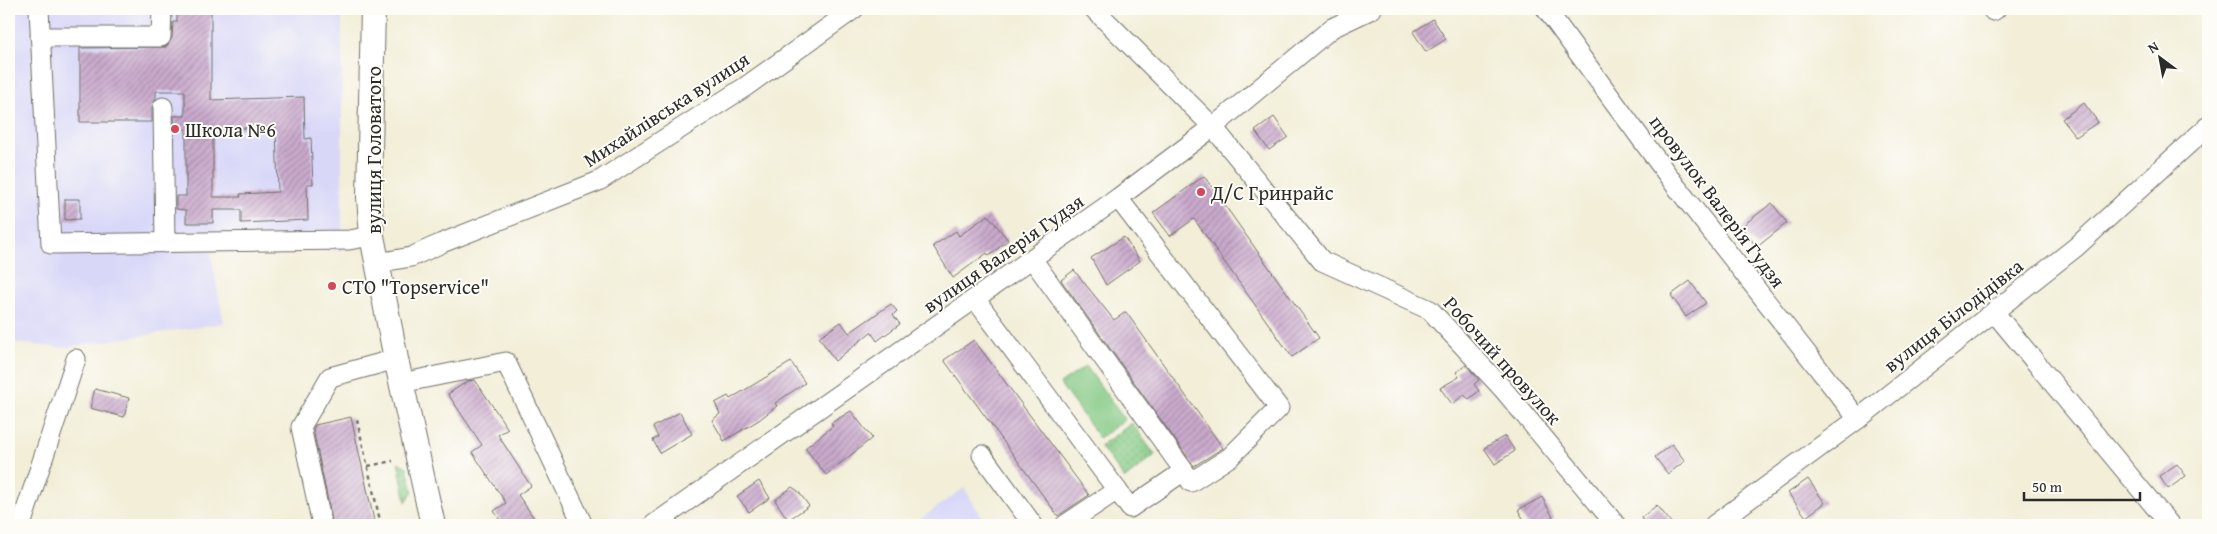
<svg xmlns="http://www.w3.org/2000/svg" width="2217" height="534" viewBox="0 0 2217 534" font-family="'Gentium Book Plus',serif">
<defs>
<pattern id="green-dots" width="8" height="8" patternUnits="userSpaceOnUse" patternTransform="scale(1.25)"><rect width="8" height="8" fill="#81c781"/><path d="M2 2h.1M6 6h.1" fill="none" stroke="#6aa26a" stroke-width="1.8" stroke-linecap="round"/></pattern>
<pattern id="building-hatch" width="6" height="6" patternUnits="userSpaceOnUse" patternTransform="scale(1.25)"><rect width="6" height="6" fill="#caaacd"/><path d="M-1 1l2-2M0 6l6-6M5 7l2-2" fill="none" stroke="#a48ba7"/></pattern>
</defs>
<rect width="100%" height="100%" fill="#fdfcf7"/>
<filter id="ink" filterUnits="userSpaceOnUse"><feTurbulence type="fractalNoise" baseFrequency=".02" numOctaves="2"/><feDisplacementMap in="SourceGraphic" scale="10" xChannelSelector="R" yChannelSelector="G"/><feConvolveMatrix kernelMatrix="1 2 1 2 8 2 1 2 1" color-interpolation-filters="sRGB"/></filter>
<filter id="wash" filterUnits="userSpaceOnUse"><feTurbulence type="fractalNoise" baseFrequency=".0096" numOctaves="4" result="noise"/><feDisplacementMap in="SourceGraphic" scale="20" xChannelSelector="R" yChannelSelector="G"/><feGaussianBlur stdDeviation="1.12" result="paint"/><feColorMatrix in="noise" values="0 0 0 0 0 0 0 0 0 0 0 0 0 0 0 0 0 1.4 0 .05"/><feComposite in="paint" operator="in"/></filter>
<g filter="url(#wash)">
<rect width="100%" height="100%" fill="#f2eed8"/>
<!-- built -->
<g fill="#d8d7f8">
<polygon points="9,9 342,9 342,250 210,249 224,323 62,348 9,342"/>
<polygon points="964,488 987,525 912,525"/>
</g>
<!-- green -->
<g fill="url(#green-dots)" stroke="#567956">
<polygon points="1132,423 1155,455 1125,479 1100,446"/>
<polygon points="398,462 407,467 413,491 406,502"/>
</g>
<!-- pitch -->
<polygon fill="#81c781" stroke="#567956" points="1086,366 1125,420 1099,438 1060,384"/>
<g id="blocks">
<!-- building -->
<g fill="url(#building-hatch)" fill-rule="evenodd">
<path d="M177,9H211V100L304,97L305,139L311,138L313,184H307L308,220L241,223V210H213V223H186V210L176,209V196H186V129H175L174,116H185V91H156V98L152,107V122H80V48L166,47L172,38L173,22H177ZM276,127L278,192L240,194L241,197H213V129Z"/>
<polygon points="1433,19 1446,39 1426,52 1413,32"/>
<polygon points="2084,103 2098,122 2076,137 2062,119"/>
<polygon points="1274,117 1288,137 1269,150 1255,131"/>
<polygon points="1204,176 1319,338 1292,357 1194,219 1170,236 1153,213"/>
<polygon points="65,199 80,199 80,219 65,220"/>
<polygon points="1772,203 1787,223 1757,247 1741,227"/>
<polygon points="988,215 1008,240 989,256 987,253 953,278 933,246 956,231 959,236"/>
<polygon points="1124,237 1140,261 1106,285 1091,258"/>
<polygon points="1074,270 1114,320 1126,312 1223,448 1194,466 1061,280"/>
<polygon points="1690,281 1706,303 1686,317 1671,295"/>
<polygon points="891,304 897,311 893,315 900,324 877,341 871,332 835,361 819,337 841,322 849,333"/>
<polygon points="974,340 1089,495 1058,516 944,360"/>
<polygon points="791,362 805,383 775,403 777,406 759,420 724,441 712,420 720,414 715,403 728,396 730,399"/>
<polygon points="1466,365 1479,380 1474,384 1479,391 1469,399 1464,395 1452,404 1440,388 1459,377 1456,372"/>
<polygon points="475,380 508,429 498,435 531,486 518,495 539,525 503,525 494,511 506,503 472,452 482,445 448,394 468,381"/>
<polygon points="95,389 129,398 124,417 90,408"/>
<polygon points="851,411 872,438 826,475 805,448 833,426 831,423"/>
<polygon points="680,412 692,434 660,453 653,440 658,437 653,427"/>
<polygon points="351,417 375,525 333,525 313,429 315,425"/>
<polygon points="1505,436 1515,451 1495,464 1484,448"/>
<polygon points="1672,444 1685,461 1668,474 1655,457"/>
<polygon points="2177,464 2186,476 2168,489 2159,476"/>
<polygon points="1808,479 1825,503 1806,517 1788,493"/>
<polygon points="759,481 770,498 749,512 737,496"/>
<polygon points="792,487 798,491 809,506 788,520 775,500"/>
<polygon points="1542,497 1554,519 1543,525 1527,525 1518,510"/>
<polygon points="1657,505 1673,525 1646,525 1641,518"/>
</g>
</g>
</g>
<g filter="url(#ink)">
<use href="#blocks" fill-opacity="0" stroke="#716f68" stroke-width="1"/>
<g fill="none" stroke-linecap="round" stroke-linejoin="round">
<defs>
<g id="minor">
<polyline points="39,9 51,244 349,240 372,236"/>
<polyline points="1094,9 1213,127 1322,261 1430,310 1503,389 1616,525"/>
<polyline points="1546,9 1675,185 1858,419"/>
<polyline points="1993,11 1996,9"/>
<polyline points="40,37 161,37 162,9"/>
<polyline points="163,107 165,243"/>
<polyline points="1118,198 1279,408 1230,457 1191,482 1184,471"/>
<polyline points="1033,260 1184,471 1130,508 1117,490"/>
<polyline points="377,263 411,257 442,243 599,181 745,87 854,9"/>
<polyline points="976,300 1117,490 1065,525"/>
<polyline points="1994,312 2170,525"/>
<polyline points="401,383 506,362 583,525"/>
<polyline points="982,455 1033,525"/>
<polyline points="21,525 76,359"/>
<polyline points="322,525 301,427 330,377 396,359"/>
<polyline points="653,525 1118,198 1213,127 1332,28 1372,9"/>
<polyline points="1714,525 1858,419 2076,247 2208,126"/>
</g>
<polyline id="major" points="373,9 369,197 372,236 396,359 433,525"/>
</defs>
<!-- minor casing -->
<use href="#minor" stroke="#716f68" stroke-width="21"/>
<!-- major casing -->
<use href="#major" stroke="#716f68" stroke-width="26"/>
<!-- path -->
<g stroke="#716f68" stroke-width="2.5" stroke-dasharray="4 4" stroke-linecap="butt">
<polyline points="357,420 381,525"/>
<polyline points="368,466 393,461"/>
<polyline points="381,524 405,520"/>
</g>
<!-- minor -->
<use href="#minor" stroke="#fff" stroke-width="19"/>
<!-- major -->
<use href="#major" stroke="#fff" stroke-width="24"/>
</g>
</g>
<!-- markers -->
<g fill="#d1495b" stroke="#fdfcf7" stroke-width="2">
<circle cx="175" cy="129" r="5"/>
<circle cx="1201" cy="192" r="5"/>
<circle cx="332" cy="286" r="5"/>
</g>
<g text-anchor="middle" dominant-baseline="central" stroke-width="4" stroke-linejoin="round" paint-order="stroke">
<!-- street labels -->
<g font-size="20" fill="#2b2b2b" stroke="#fdfcf7">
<text transform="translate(666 109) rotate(-33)">Михайлівська вулиця</text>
<text transform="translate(373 150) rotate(-90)">вулиця Головатого</text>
<text transform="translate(1718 201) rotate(53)">провулок Валерія Гудзя</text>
<text transform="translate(1003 253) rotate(-35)">вулиця Валерія Гудзя</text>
<text transform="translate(1953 315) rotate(-38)">вулиця Білодідівка</text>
<text transform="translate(1503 360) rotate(48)">Робочий провулок</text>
</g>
<!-- poi labels -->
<g font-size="20" fill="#2b2b2b" stroke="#fdfcf7" text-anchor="start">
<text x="185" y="129">Школа №6</text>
<text x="1211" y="192">Д/С Гринрайс</text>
<text x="342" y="286">СТО "Topservice"</text>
</g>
</g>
<!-- margin -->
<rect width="2217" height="534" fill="none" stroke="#fdfcf7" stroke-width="30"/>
<!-- north arrow -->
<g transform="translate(2160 58) rotate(328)" stroke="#fdfcf7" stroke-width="4" paint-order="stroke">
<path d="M0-4L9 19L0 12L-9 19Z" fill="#2b2b2b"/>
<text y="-8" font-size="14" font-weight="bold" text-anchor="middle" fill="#2b2b2b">N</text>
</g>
<!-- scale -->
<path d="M2024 492v8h116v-8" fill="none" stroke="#2b2b2b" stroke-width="2.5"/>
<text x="2032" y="492" font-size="15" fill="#2b2b2b" stroke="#fdfcf7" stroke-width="4" paint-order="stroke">50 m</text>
</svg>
